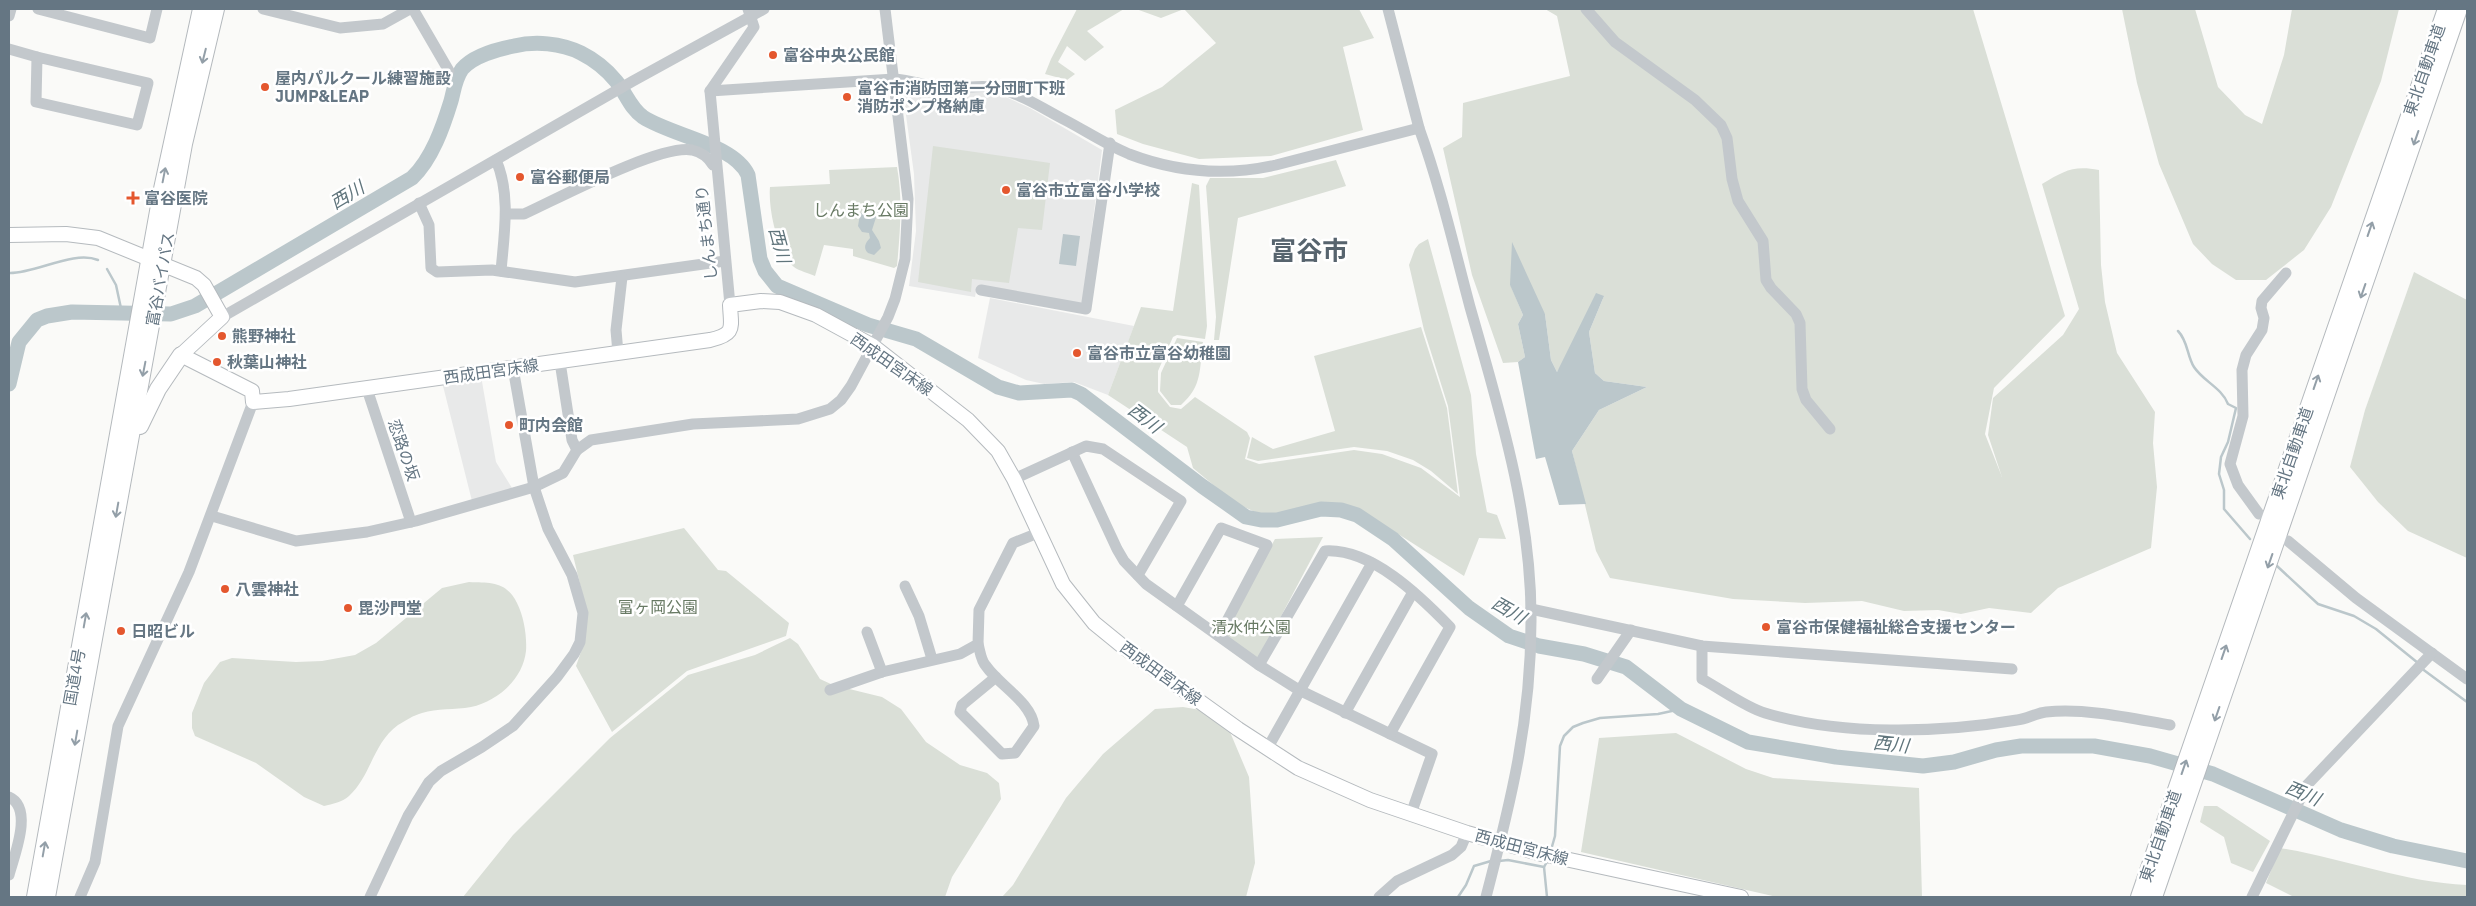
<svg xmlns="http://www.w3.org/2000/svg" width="2476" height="906" viewBox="0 0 2476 906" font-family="'IBM Plex Sans','Noto Sans JP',sans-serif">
<rect width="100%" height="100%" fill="#fafaf8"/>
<!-- built -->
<g fill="#e8e9e9">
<polygon points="909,88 942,94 956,95 978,91 997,93 1030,108 1102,150 1082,304 977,286 975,297 909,286 916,231 914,174 903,93"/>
<polygon points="990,298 1134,326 1108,395 1074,382 1044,384 1026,380 978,358"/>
<polygon points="481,376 496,462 512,488 472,501 442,382"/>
</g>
<!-- green -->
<g fill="#dadfd7">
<polygon points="1077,9 1124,9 1087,31 1104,47 1085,61 1067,46 1058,62 1075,74 1067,80 1045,74 1051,59"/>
<polygon points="1136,9 1359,9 1374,38 1343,47 1363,130 1271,156 1199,159 1143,144 1117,134 1115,110 1162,87 1216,43 1184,9 1161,18"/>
<path d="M1545,9H1973L2065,316L1994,388L1985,434L2002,477L1988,435L1993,398L2063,335L2079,309L2042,184C2064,171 2073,165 2099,170L2101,265L2105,302L2117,353L2155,412L2153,443L2157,487L2151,548L2058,588L2031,613L1989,608L1961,614L1938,610L1904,611L1862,601L1805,603L1733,599L1610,578L1596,551L1572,451L1599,410L1647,387L1604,381L1595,373L1589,332L1604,296L1557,372L1551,360L1545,314L1510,284L1523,315L1518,324L1525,357L1518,362L1503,363L1472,275L1443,148L1462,137L1463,103L1570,76L1557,16Z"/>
<polygon points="2122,9 2195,9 2218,87 2245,115 2262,124 2284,55 2292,9 2399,9 2381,81 2331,207 2304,250 2266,280 2236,280 2212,264 2193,244 2159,164 2137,83"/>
<polygon points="933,146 1050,163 1042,230 1018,228 1009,283 972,279 971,292 918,282"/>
<polygon points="1336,160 1346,186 1238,218 1219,340 1214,340 1216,317 1206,186 1210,178 1263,178"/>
<path d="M897,167C903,200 900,233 897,266L894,268L853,256V249L824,245L815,276C809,273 799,271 794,267C777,253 768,208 770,187L830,184L829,170Z"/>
<polygon points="1192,183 1199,185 1207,326 1205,339 1177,335 1173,337 1158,371 1158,392 1170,407 1181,409 1195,397 1247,432 1250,438 1245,459 1259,464 1354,450 1382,454 1421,468 1460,497 1448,406 1424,330 1409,265 1415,249 1419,244 1428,239 1471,395 1476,454 1487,512 1497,515 1506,539 1479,538 1464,576 1359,509 1327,504 1290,513 1262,515 1235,503 1193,468 1187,447 1108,395 1141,307 1173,311"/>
<polygon points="2414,272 2467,300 2467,558 2408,531 2378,502 2350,467 2365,410"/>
<polygon points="1421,327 1447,408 1458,494 1431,471 1413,460 1387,451 1354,447 1258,461 1247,458 1252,437 1273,449 1335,431 1314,356"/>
<path d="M1177,338L1203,342C1199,370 1203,385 1181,405H1171L1160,391L1161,373Z"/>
<polygon points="684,528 718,570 726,571 789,623 786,636 687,671 612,732 576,666 582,649 587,613 573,555"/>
<polygon points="1323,537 1260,656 1255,658 1222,634 1275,539"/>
<path d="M469,582C491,583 506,581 517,603C524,617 527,636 526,651C523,679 498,701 471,707C455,710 437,708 422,713C414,715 405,721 398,725C373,743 371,776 349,796C343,802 332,804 324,806L304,797L256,763L195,736L192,728V713L204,683L220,662L232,658L296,662L322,661L355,655L376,643L442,588Z"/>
<polygon points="790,638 798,644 820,679 833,685 882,697 901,709 926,742 960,765 987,773 999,783 1001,799 952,877 945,897 463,897 513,835 610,738 688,675 755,655"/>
<polygon points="1183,707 1212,712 1230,732 1249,777 1255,863 1246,897 1002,897 1013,885 1066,798 1103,754 1155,709"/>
<polygon points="1676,733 1746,769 1773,778 1919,788 1922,897 1777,897 1581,852 1599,738"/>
<polygon points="2204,806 2217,806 2270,841 2253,872 2231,863 2224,837 2200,822"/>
<path d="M2280,848C2343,858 2402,882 2467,885V897H2294L2266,883Z"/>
</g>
<!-- water -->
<g fill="#bbc7cb">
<path d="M870,206H875L878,211L872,230L879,241L881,248L874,255L868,253C863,248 865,243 870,238L869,233L862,232L858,226L860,214Z"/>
<polygon points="1063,234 1080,236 1076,266 1059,264"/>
<polygon points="1512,242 1545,314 1551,360 1557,372 1596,293 1604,296 1589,332 1595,373 1604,381 1647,387 1599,410 1572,451 1586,504 1559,505 1545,457 1536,459 1518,362 1525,357 1518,324 1523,315 1510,285"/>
</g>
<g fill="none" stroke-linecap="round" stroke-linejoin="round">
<!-- stream -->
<g stroke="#bbc7cb" stroke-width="2.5">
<polyline points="107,269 116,285 122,313"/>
<path d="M9,273C35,274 73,250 98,260"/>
<path d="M2178,331C2188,341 2187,356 2194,367C2203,381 2222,388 2228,404L2236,408L2228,442L2221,457L2219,474L2224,490V509L2250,539"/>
<polyline points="2277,566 2318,604 2354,616 2376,629 2418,663"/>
<polyline points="2421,668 2467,702"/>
<polyline points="1551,850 1555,836 1560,746 1564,736 1573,727 1583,723 1600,718 1658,714 1681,709"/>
<polyline points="1499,861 1508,860 1544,867"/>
<polyline points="1458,897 1466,885 1474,866 1491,861"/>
<polyline points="1547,897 1544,867 1548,860"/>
</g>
<!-- river -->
<path stroke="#bbc7cb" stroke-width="15" d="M9,384L19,342L37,320L47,316L72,312L171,314L195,306L412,178C432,159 443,127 451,101C454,90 455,79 462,69C473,56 498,49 514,46C535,41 561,43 581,53C593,59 607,70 616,81C626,93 630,108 643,117C672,136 734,144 748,175L760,259L765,271L777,286L868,325L916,339L998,387L1019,393L1072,390L1081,394L1202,486L1246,517L1261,520H1277L1321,509L1341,510L1357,515L1393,539L1469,608L1509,636L1539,646L1584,654L1626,667L1681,709L1748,742L1836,757L1923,766L1954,762L1996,750L2021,746H2094L2150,756L2213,774L2341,830L2393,846L2467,861"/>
<defs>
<path id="major" d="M9,235L66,234L98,238L196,278L204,285L222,317L181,355L252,391L253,402L289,399L710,340C736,334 731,328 730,305L761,301L780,302L816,315L873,346L968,420L998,451L1014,479L1063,584L1094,623L1121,645L1238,729L1298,768L1370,800L1467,833L1542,854L1741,897"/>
<g id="highway">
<polyline points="140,426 158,389 181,355"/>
<polyline points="35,897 162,189 201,9"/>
<polyline points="47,897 184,144 216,9"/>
<polyline points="2139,897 2446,9"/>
<polyline points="2154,897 2459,9"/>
</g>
</defs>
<!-- major casing -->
<use href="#major" stroke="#b5babe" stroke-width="16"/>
<!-- highway casing -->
<use href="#highway" stroke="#b4b9bd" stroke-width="18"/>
<!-- minor -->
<g stroke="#c3c8cc" stroke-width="11">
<polyline points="38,9 150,38 157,9"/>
<polyline points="263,9 340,28 383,24 410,9"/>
<polyline points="413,9 449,71"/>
<polyline points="1388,9 1419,128"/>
<polyline points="1586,9 1615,42 1695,100 1721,125 1727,138 1732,179 1738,201 1763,241 1766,280 1771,288 1796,314 1800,323 1802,389 1806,400 1830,429"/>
<polyline points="9,16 11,9"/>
<polyline points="9,49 37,57"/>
<polygon points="37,57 148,83 137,125 36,102"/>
<path d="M710,91L894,79C911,80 926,86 943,88C962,90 981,83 1000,89C1023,95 1044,109 1065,120C1086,131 1107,145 1129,154C1176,172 1227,176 1276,165L1419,128C1440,186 1454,247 1470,307C1499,409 1532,514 1531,621C1531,721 1511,801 1486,897"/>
<path d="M496,160C511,194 504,235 501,271"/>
<polyline points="419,203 429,225 431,268 437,272 492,270 575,282 725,261"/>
<path d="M506,214H524C557,199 660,144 692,150C701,152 708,157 713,165H716"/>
<polyline points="981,290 1086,309 1110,143"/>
<polyline points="730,305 710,91 754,27 748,9"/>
<polyline points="222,317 633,81 764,9"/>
<polyline points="618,353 616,330 622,277"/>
<polyline points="560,362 572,440 577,450"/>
<polyline points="367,389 411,522"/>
<polyline points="1072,452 1117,549 1124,561 1146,584 1259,665 1299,690 1432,754 1411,814"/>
<polyline points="1014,479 1086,446 1103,449 1181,501 1138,575"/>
<polyline points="2259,514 2238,485 2230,464 2243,416 2242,370 2246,355 2262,330 2264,318 2261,308 2262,301 2286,273"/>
<polyline points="212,516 296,541 367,532 416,521 534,487 563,473 577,450 591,440 693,424 798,419 830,409 841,400 851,386 888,317 895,299 905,259 908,199 885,9"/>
<polyline points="2288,541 2356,598 2467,679"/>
<polyline points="905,586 919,616 932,659"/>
<polyline points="1177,606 1221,528 1267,545 1219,636"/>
<polyline points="1531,609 1702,646 2012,669"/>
<polyline points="867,632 882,672"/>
<path d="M978,644C980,651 981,661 986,666C1000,686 1031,702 1034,726L1015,753L1002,754L960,712L962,705L996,677"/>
<path d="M1702,646V679C1719,688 1747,708 1765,713C1842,736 1939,733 2017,720C2027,719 2036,713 2046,712C2087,708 2130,718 2170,725"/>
<path d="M1259,665L1325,551C1371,548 1420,596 1450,627L1390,734"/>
<polyline points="1597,679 1631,630"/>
<polyline points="830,690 882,672 960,654 978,644 979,610 1013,543 1038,533"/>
<polyline points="1345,713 1413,592"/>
<polyline points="1267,749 1372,563"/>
<path d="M9,797C34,808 14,856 9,875"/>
<polyline points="80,897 95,862 118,726 189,572 253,402"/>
<polyline points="370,897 408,816 429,782 441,771 482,747 513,726 557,677 574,654 580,642 583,613 572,575 548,529 534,487 513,368"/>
<polyline points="1379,897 1397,881 1452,855 1461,847 1467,833"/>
<polyline points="2252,897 2307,785 2432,653"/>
</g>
<!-- major -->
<use href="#major" stroke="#fff" stroke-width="14"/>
<!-- highway -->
<use href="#highway" stroke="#fff" stroke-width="16"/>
</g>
<!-- one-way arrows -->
<defs><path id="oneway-shaft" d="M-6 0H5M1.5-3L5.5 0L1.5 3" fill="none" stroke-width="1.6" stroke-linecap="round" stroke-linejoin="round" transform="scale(1.25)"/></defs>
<g stroke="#939fa8">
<use href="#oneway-shaft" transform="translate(204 56) rotate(104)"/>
<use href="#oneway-shaft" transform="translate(2416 138) rotate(109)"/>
<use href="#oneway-shaft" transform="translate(164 175) rotate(-79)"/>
<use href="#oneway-shaft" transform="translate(2370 229) rotate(-71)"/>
<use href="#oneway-shaft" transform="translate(2363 291) rotate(109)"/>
<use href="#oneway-shaft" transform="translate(144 369) rotate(101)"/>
<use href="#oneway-shaft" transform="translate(2316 382) rotate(-71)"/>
<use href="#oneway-shaft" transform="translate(117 510) rotate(100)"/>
<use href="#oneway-shaft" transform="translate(2270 561) rotate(109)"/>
<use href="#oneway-shaft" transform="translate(85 620) rotate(-80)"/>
<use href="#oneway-shaft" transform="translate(2224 652) rotate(-71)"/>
<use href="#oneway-shaft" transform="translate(2217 714) rotate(109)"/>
<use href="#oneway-shaft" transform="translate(76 738) rotate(100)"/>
<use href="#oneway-shaft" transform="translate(2184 767) rotate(-71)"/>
<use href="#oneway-shaft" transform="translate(44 849) rotate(-80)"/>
</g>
<!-- markers -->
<g fill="#e4572e" stroke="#fff" stroke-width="2">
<circle cx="773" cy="55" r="5"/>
<circle cx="265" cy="87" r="5"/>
<circle cx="847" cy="97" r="5"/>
<circle cx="520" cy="177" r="5"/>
<circle cx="1006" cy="190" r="5"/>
<path d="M130.5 190.5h5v5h5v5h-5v5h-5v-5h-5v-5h5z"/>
<circle cx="222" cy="336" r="5"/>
<circle cx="1077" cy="353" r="5"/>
<circle cx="217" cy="362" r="5"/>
<circle cx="509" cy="425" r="5"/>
<circle cx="225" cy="589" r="5"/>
<circle cx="348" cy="608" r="5"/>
<circle cx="1766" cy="627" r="5"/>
<circle cx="121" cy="631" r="5"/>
</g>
<g text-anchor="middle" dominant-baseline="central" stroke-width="5" stroke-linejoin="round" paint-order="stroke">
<!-- poi labels -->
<g font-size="16" font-weight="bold" fill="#657683" stroke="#fff" text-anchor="start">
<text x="783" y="55">富谷中央公民館</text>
<text x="275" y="78">屋内パルクール練習施設<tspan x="275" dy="18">JUMP&amp;LEAP</tspan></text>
<text x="857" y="88">富谷市消防団第一分団町下班<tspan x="857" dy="18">消防ポンプ格納庫</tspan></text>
<text x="530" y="177">富谷郵便局</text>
<text x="1016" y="190">富谷市立富谷小学校</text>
<text x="144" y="198">富谷医院</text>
<text x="232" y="336">熊野神社</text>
<text x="1087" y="353">富谷市立富谷幼稚園</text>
<text x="227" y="362">秋葉山神社</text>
<text x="519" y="425">町内会館</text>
<text x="235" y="589">八雲神社</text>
<text x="358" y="608">毘沙門堂</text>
<text x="1776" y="627">富谷市保健福祉総合支援センター</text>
<text x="131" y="631">日昭ビル</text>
</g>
<!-- street labels -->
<g font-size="16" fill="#657683" stroke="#fff">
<text transform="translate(2424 70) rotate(-71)">東北自動車道</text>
<text transform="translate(706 233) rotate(-96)">しんまち通り</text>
<text transform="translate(160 279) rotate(-80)">富谷バイパス</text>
<text transform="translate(892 364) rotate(35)">西成田宮床線</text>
<text transform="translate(491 371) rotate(-8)">西成田宮床線</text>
<text transform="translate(404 450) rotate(71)">恋路の坂</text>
<text transform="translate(2292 453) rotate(-71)">東北自動車道</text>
<text transform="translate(1161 673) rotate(36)">西成田宮床線</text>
<text transform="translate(74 677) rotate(-80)">国道4号</text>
<text transform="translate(2160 836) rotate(-71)">東北自動車道</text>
<text transform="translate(1522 847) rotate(15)">西成田宮床線</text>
</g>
<!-- park labels -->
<g font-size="16" fill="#687a64" stroke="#fff">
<text x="861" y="210">しんまち公園</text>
<text x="658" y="607">富ヶ岡公園</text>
<text x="1251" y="627">清水仲公園</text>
</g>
<!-- water labels -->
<g font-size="18" font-style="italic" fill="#60757c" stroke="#fff">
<text transform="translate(347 195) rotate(-31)">西川</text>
<text transform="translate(780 245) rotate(75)">西川</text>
<text transform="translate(1145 418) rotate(37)">西川</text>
<text transform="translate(1509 610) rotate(30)">西川</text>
<text transform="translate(1891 744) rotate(6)">西川</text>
<text transform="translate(2303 793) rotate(23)">西川</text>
</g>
<!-- town labels -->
<g font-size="26" font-weight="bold" fill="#57646e" stroke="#fff">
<text x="1309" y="250">富谷市</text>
</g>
</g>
<!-- border -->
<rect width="2476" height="906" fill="none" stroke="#657683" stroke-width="20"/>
</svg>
